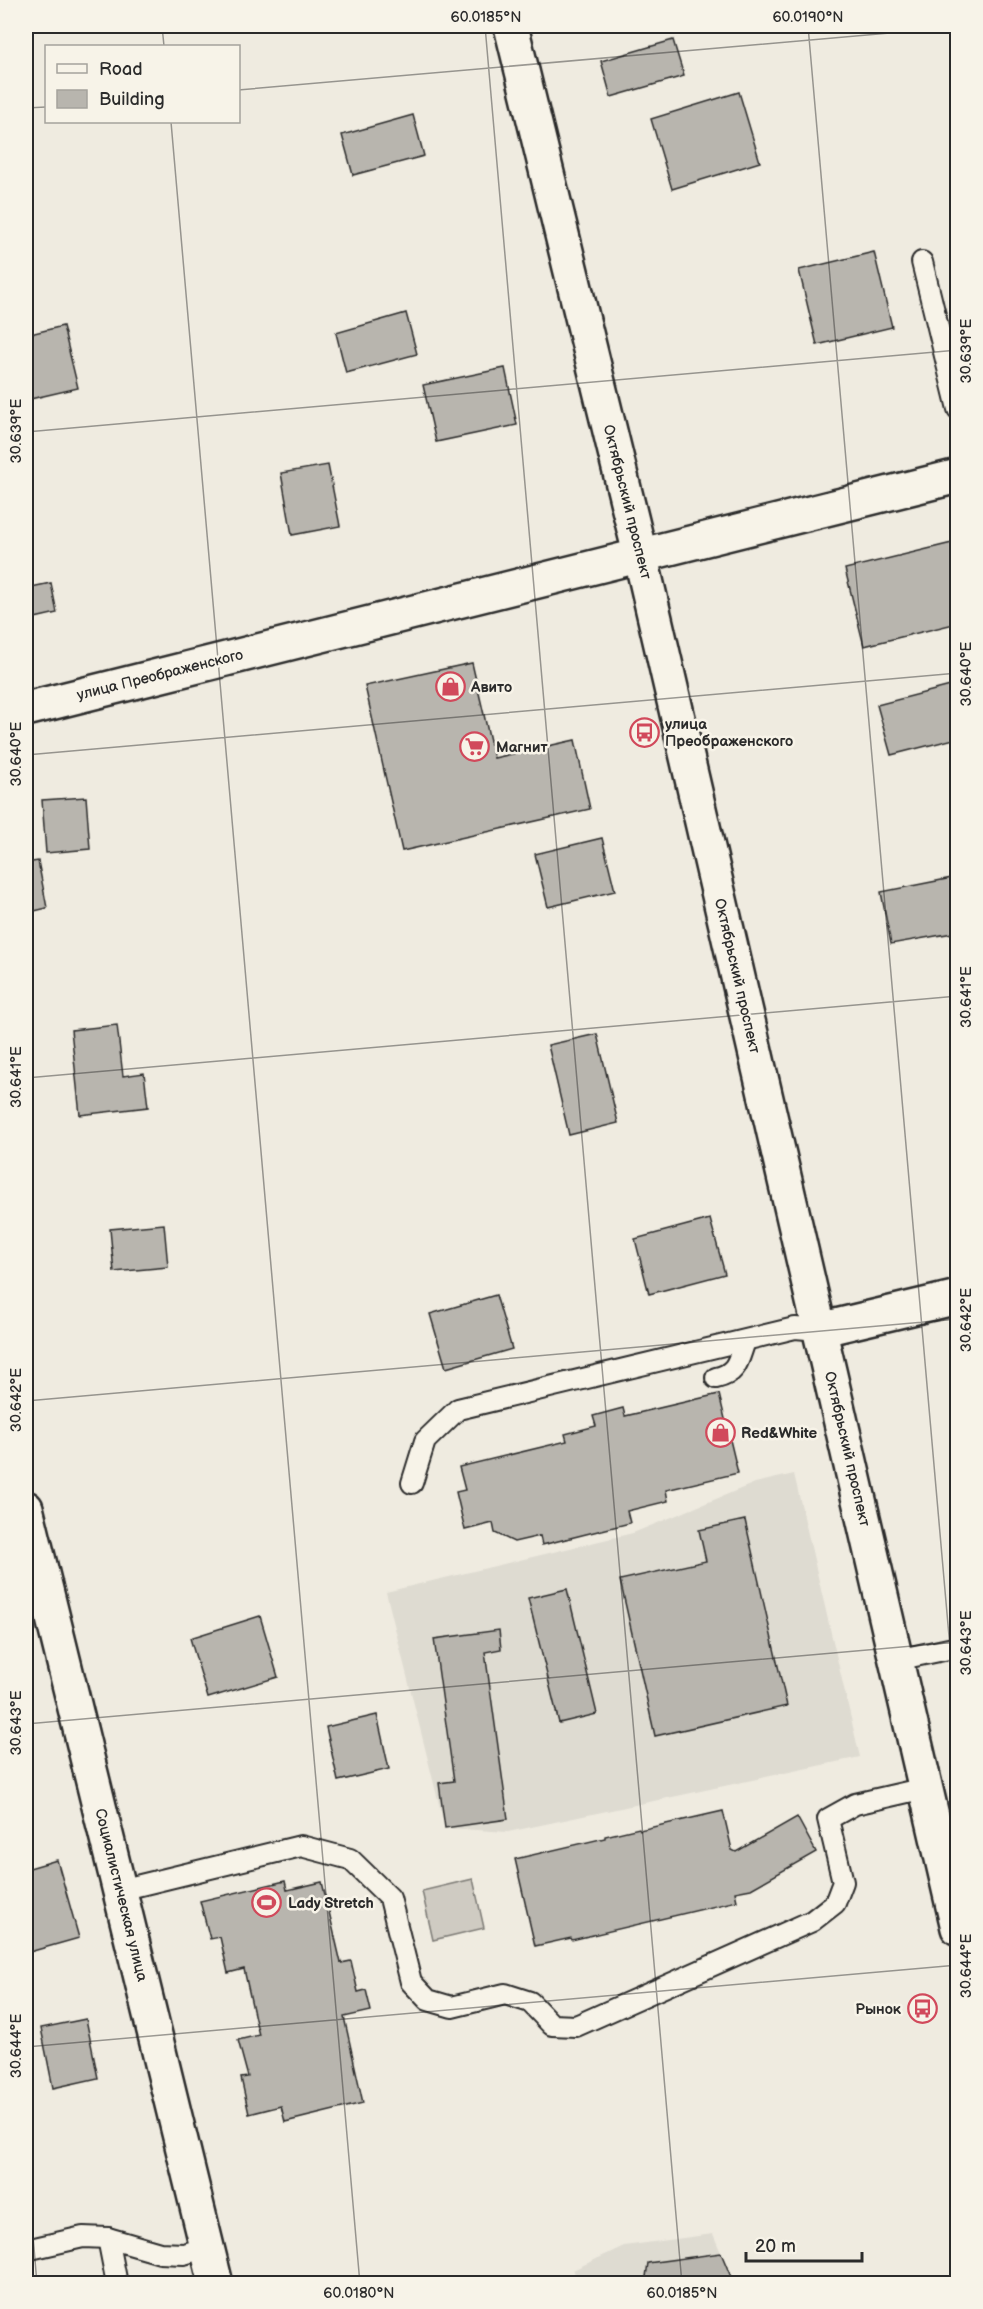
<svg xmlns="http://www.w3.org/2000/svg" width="983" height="2309" viewBox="0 0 983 2309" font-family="'Balsamiq Sans',sans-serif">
<rect width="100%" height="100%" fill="#efebe0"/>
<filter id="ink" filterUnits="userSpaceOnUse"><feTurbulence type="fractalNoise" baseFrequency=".0167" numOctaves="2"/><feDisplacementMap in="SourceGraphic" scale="12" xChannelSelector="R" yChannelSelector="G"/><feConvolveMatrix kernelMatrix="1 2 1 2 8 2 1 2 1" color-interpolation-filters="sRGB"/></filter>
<g filter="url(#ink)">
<!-- built -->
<g fill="#dedbd1">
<polygon points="794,1474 860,1757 508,1832 445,1828 386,1592 633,1533 755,1483"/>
<polygon points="713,2234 734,2283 580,2283 573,2270 624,2246"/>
</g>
<!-- green -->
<polygon fill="#cfcbc2" stroke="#7d7b76" stroke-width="1.5" points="473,1879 484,1928 433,1940 422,1891"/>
<!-- building -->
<g fill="#b8b5ae" stroke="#2b2b2b" stroke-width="1.5">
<polygon points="673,40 684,76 611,97 601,61"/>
<polygon points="739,92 760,162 672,189 651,119"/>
<polygon points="413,115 424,156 353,175 342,135"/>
<polygon points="874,252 892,327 817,345 799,270"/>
<polygon points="406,313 417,354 346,373 336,333"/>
<polygon points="63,326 78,388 26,400 26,335"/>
<polygon points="505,368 517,425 436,442 423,385"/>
<polygon points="328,465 340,526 292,535 281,473"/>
<polygon points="956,542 958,623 864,646 845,569"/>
<polygon points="51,583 57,613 26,620 26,588"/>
<polygon points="472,663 494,758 575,740 590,809 402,851 365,686"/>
<polygon points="958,684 958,738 891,755 877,705"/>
<polygon points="86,797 90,849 46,853 42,800"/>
<polygon points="602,838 615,891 548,907 535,854"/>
<polygon points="38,861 47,908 26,913 26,863"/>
<polygon points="952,878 958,909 958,932 891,944 881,892"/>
<polygon points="117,1025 123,1076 144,1073 148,1107 80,1115 71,1030"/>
<polygon points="597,1034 618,1123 569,1135 548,1045"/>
<polygon points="710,1219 725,1274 649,1294 635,1239"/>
<polygon points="164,1224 168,1267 114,1272 110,1229"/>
<polygon points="496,1295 512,1349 446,1368 430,1314"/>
<polygon points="719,1394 738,1473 666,1490 668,1501 627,1511 630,1523 542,1545 540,1536 514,1542 495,1533 493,1523 465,1530 456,1492 465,1490 459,1467 567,1441 565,1434 596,1426 593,1416 623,1408 625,1416"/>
<polygon points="745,1520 787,1706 655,1736 620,1580 706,1561 699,1530"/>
<polygon points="567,1589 597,1714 559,1723 528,1598"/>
<polygon points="260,1616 278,1677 208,1698 190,1638"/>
<polygon points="499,1630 501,1649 485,1652 508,1819 445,1828 439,1783 454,1781 434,1639"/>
<polygon points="377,1715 389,1769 338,1781 326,1727"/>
<polygon points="723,1811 732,1850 736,1852 797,1817 816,1852 751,1889 735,1892 737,1901 572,1940 571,1938 535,1946 515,1859 605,1838 605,1836 639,1828 640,1830"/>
<polygon points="57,1860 79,1938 26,1953 26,1869"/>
<polygon points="285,1881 287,1890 322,1882 341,1963 351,1961 358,1992 366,1990 371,2011 344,2017 363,2103 285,2122 281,2106 249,2114 241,2078 248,2077 238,2040 259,2035 255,2019 244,1969 228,1973 220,1937 210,1939 200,1901"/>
<polygon points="86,2019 98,2078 53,2088 41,2028"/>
<polygon points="721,2253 734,2284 645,2284 648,2263"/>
</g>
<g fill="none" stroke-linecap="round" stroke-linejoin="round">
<defs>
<g id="service">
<polyline points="922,262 958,409"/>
<path d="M716,1378C738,1373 738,1360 745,1341"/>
<polyline points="412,1483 425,1441 458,1409 795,1328 819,1330"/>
<polyline points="896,1660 958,1647"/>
<polyline points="120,1890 301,1846 350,1859 390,1898 411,1982 428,2000 452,2007 505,1994 530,2002 552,2025 576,2026 812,1921 835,1903 843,1882 828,1819 855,1804 925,1788"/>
<polyline points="108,2238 117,2284"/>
<polyline points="26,2250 83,2237 108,2238 160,2253 184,2254 208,2247"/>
</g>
<g id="minor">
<polyline points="26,709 958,476"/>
<polyline points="819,1330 958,1297"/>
<polyline points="26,1508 216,2284"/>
</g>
<polyline id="tertiary" points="511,26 640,554 958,1928"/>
</defs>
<!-- service casing -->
<use href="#service" stroke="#2b2b2b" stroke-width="24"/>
<!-- minor casing -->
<use href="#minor" stroke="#2b2b2b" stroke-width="38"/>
<!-- tertiary casing -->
<use href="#tertiary" stroke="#2b2b2b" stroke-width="38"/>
<!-- service -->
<use href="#service" stroke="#f7f3e8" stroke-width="20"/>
<!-- minor -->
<use href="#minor" stroke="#f7f3e8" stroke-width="33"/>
<!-- tertiary -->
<use href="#tertiary" stroke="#f7f3e8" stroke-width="33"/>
</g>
</g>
<!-- ticks -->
<path fill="none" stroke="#2b2b2b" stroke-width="1.5" stroke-opacity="0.45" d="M162,26L164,46M485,26L682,2284M808,26L958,1739M238,90L958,27M26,108L46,107M171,122L360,2284M26,432L958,350M26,755L958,673M26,1078L958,996M26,1401L958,1319M26,1724L958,1642M26,2047L958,1965M26,2151L37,2284"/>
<!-- icons -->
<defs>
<symbol id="shop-ring" viewBox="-11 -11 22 22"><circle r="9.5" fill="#f7f3e8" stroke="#d1495b" stroke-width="1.5"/><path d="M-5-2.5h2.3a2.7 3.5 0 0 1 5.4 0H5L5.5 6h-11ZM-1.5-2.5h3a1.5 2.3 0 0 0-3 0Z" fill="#d1495b"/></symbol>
<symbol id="bus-ring" viewBox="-11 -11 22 22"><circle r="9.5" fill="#f7f3e8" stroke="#d1495b" stroke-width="1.5"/><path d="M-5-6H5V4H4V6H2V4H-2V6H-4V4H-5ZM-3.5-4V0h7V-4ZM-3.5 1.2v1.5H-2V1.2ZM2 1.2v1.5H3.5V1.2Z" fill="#d1495b"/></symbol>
<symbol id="supermarket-ring" viewBox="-11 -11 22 22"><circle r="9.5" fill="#f7f3e8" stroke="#d1495b" stroke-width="1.5"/><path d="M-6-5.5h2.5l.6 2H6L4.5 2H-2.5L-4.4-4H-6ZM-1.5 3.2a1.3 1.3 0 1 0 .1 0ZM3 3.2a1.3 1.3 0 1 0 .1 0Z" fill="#d1495b"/></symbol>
<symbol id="stadium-ring" viewBox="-11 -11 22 22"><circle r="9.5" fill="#f7f3e8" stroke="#d1495b" stroke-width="1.5"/><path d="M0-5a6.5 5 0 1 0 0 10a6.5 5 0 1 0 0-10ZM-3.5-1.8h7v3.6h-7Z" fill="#d1495b"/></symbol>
</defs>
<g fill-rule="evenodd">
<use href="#shop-ring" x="434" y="670" width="33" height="33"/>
<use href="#bus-ring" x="628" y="716" width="33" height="33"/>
<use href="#supermarket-ring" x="458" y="730" width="33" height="33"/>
<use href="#shop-ring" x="704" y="1416" width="33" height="33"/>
<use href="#stadium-ring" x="250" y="1886" width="33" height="33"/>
<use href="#bus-ring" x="906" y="1992" width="33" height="33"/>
</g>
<g text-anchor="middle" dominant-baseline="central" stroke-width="5" stroke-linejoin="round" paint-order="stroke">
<!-- street labels -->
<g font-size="15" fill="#2b2b2b" stroke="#f7f3e8">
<text transform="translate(627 502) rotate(76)">Октябрьский проспект</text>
<text transform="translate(160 675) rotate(-14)">улица Преображенского</text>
<text transform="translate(737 976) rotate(77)">Октябрьский проспект</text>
<text transform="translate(847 1449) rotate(77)">Октябрьский проспект</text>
<text transform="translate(121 1895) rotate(76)">Социалистическая улица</text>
</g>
<!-- poi labels -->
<g font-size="15" font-weight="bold" fill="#2b2b2b" stroke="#f7f3e8" text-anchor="start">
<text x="471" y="687">Авито</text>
<text x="665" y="724">улица<tspan x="665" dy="17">Преображенского</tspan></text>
<text x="496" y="747">Магнит</text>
<text x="741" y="1433">Red&amp;White</text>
<text x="288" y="1903">Lady Stretch</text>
<text x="901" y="2009" text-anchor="end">Рынок</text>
</g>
</g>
<!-- margin -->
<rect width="983" height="2309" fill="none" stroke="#f7f3e8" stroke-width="66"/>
<!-- legend -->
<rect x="45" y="45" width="195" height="78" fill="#f7f3e8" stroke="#a5a39c" stroke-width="1.5"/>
<rect x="57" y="64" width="30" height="9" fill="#f7f3e8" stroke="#a5a39c" stroke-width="1.5"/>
<text x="99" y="75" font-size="18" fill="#2b2b2b">Road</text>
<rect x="57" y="90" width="30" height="18" fill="#b8b5ae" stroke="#a5a39c" stroke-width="1.5"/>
<text x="99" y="105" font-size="18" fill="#2b2b2b">Building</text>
<!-- scale -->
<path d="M746 2252v9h116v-9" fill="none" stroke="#2b2b2b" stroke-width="3"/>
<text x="755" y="2252" font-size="18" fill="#2b2b2b" stroke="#f7f3e8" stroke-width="4.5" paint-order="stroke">20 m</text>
<rect x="33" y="33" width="917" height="2243" fill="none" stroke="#2b2b2b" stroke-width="2"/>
<g font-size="15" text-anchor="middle" fill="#2b2b2b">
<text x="486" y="22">60.0185°N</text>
<text x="808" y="22">60.0190°N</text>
<text transform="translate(966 351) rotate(-90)" y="5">30.639°E</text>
<text transform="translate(16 431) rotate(-90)" y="5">30.639°E</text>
<text transform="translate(966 674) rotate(-90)" y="5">30.640°E</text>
<text transform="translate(16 754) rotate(-90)" y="5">30.640°E</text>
<text transform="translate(966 997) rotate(-90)" y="5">30.641°E</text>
<text transform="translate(16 1077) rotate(-90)" y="5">30.641°E</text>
<text transform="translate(966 1320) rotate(-90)" y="5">30.642°E</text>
<text transform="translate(16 1400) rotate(-90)" y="5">30.642°E</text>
<text transform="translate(966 1643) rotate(-90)" y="5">30.643°E</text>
<text transform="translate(16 1723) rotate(-90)" y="5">30.643°E</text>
<text transform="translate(966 1966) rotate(-90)" y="5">30.644°E</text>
<text transform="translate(16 2046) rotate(-90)" y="5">30.644°E</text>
<text x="359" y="2298">60.0180°N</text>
<text x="682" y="2298">60.0185°N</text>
</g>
</svg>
